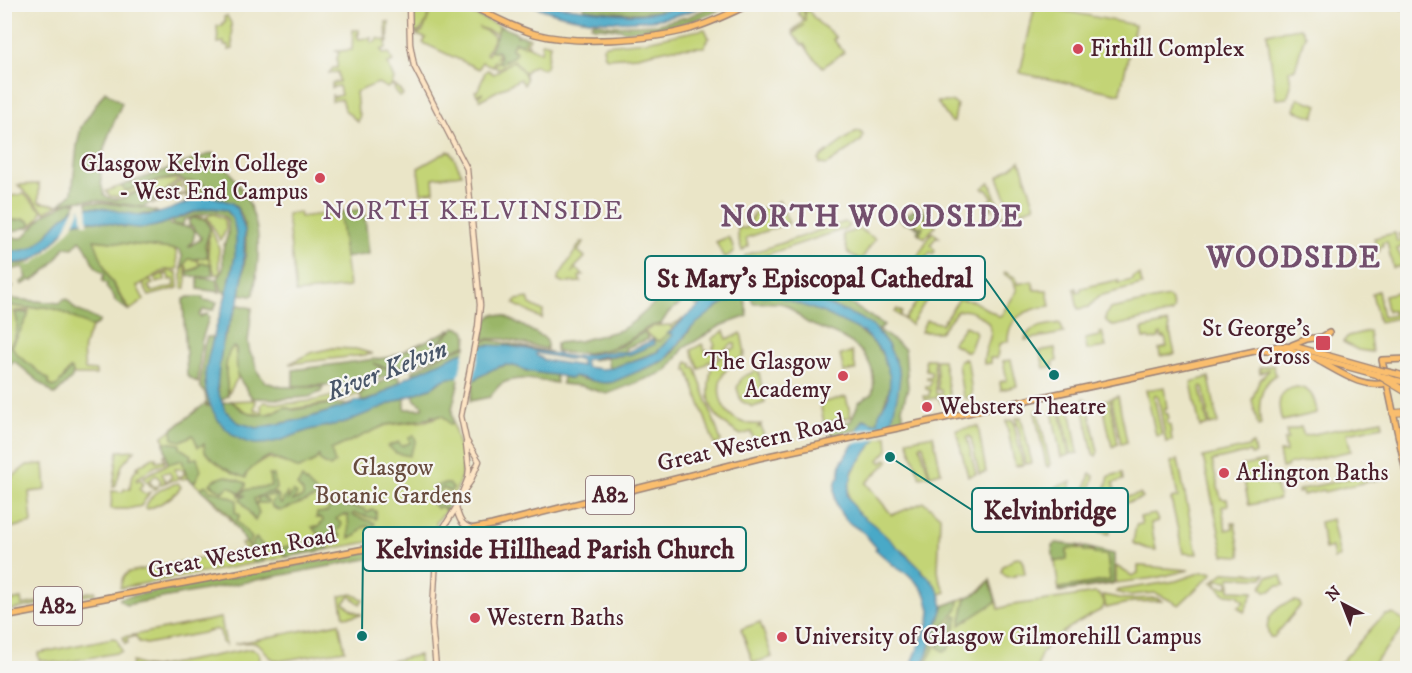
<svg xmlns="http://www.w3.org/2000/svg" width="1412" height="673" viewBox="0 0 1412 673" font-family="'IM FELL DW Pica',serif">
<rect width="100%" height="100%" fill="#f6f6f2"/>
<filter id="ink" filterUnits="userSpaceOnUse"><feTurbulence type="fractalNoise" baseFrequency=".0167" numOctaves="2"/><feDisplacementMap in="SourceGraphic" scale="12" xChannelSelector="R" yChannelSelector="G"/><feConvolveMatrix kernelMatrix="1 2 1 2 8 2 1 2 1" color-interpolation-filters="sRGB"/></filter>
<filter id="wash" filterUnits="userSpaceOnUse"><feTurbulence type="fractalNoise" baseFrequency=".008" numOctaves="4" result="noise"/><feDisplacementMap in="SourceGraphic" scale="24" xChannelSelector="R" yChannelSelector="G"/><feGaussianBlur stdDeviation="1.35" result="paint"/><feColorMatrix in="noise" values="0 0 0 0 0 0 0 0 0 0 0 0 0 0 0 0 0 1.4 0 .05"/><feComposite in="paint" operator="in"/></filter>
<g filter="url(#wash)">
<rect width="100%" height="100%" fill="#eae5c7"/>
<!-- green -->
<g fill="#c3d476" stroke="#867a50" stroke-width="1.5">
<path d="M413,5H432C429,14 426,31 415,33Z"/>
<polygon points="433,5 452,5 500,26 497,34 478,27 495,36 486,54 488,55 490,51 499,53 496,58 498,56 500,58 496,64 498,61 501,63 514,50 511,50 515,42 522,45 527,37 530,38 525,46 529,44 529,46 541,52 542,42 550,44 546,67 543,69 535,65 528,69 525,74 514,60 497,69 496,66 493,67 495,60 492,66 482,62 479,69 423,43 426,38 416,35 423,31"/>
<path d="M799,5H803L805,21V6C810,12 814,19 819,23C825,28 831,31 836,38L833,39L844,52L823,67L811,55L804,44L802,45L793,34L804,25L793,32L792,31L804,21L798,13L802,9Z"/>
<polygon points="1035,5 1135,25 1120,94 1020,73"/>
<polygon points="227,16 231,23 233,49 229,50 229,46 224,46 224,42 218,43 217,26 222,26 222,23 225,22 224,17"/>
<polygon points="386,22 389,22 388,42 386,42 386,48 381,50 384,54 389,53 393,62 388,64 394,79 392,84 399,89 403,95 400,97 394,90 395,87 392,85 387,88 378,83 356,92 358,113 360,114 358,122 345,110 341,99 332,101 332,94 333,97 341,95 339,86 333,87 332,89 332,83 339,82 338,72 329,73 333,68 337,68 337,58 339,53 336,51 352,50 353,30 359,30 359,34 356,34 358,35 358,39 372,38 370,40 372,43 377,41 377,38 387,41"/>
<polygon points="1300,28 1305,35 1295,69 1289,70 1291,86 1287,98 1276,99 1267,33"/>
<polygon points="705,29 709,38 704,47 673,48 637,56 607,58 605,56 603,47 606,45 646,41"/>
<path d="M512,61L515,62C520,69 530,76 524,85L520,79L480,100L478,96L483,93L477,95L475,91L478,90L485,72L488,70L494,74Z"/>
<polygon points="1298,98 1318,105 1314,117 1294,110"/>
<polygon points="937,102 953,102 957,105 954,122 951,122"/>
<polygon points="860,131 863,135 862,140 827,165 820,164 819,160 821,157 855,132"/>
<polygon points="448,151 451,152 462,174 433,178 434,191 421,193 418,168"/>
<polygon points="1020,161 1035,206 1012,214 998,177"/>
<polygon points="176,179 180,179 155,199 152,192 145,187 159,181"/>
<polygon points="181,181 181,187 173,189 173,195 186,194 184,181 202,183 203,190 152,204"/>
<polygon points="989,183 990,183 1003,217 990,223 988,219 1000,214 997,204 991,206 993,210 984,205 993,198 987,189 984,190 982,188"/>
<polygon points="39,184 39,202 59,205 45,212 18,185"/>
<path d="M142,184H147C135,193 125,198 110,196L106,191L121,186L125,190Z"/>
<path d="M24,194L42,211C40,219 35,223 28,228L31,224L5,221V197Z"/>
<polygon points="779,201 789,223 746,238 748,246 742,251 738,237 738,228 747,228 754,213"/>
<polygon points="299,212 300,217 340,212 349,287 296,293 287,214"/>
<polygon points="922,213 927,223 933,219 936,226 924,238 919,234 922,229 907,218 913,215 921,215"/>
<path d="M214,214L223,218C228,227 226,233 220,240L207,216Z"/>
<polygon points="199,217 207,218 219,248 219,266 221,272 218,275 215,274 208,254 209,240 207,249 205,246 210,235 204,221 193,218"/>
<polygon points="845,222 849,225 847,228 744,262 743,259 746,255"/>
<polygon points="860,229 875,239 861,260 848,253 843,236 843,234"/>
<polygon points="932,232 939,237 936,237 931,244 935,251 933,254 930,252 926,258 928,260 923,268 914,262"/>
<polygon points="1395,233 1397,242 1401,241 1399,234 1405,234 1407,240 1408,251 1406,251 1403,246 1397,249 1405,265 1393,268 1387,242 1382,243 1383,246 1379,247 1380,251 1373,252 1372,246 1376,245 1374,238"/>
<polygon points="728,237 732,243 734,252 724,258 716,242"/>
<polygon points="93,240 169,247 176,251 178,269 165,270 137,286 144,300 130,310 108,276"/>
<path d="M581,242H584L578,251L585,257C581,263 575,265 572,273L575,268L584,275L579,277L581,282L562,283L558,281V278Z"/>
<polygon points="897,255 906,263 883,296 872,289 891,264 895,265 899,258"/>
<polygon points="204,257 208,257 211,264 202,263 194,269 188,271 186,265 186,288 182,288 182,270 188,259 197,260 199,264 198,258"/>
<polygon points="168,271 177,272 178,288 149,296 143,284 150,280 153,284 148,286 152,292 175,286 174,279 169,280 168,274 164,275 165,280 156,283 155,278"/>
<path d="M1005,272L1016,278L1017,284L1032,281L1035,290H1047L1050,306C1028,309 1008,316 1008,341L999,344L997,358H990L991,363L984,364C982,344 1003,330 980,316C971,311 967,309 957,311L940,332H921L926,320L942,324L959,299L973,301L1000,317L1017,291L1013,280L1004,274Z"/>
<polygon points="931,275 938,281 911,325 895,312 897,309 902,312 900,316 905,319 931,281 928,279"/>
<polygon points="1140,275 1142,285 1099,296 1089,307 1078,309 1074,289 1076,288 1077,292 1081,291 1081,288 1118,280 1118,283 1133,280 1133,277"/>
<polygon points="1407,290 1407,316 1379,322 1372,293 1378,291 1383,317 1394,315 1393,311 1387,311 1384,295"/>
<path d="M1168,297L1171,299L1174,310L1171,313L1114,326C1107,325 1104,320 1106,314L1110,309Z"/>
<polygon points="528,298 530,304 543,311 542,319 514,304 516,300"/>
<path d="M5,305L28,308L46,307L59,310L93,327C82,344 82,350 85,370L96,371V375H74L70,369L58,385L53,387L49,384L48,380L18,355L12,347L28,316L27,313L19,312H29V310L14,311C21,325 16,340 5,350Z"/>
<polygon points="683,319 659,342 644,332 654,326 670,325 672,329 672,325"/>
<path d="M1060,323L1064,333L1025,340C1028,325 1048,326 1060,323Z"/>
<polygon points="1168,323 1175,354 1160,356 1159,349 1167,347 1165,337 1162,338 1161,334 1159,335 1159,338 1150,340 1149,338 1144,339 1142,329"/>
<polygon points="965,326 974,330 976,333 970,350 967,352 952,343"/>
<path d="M724,331L727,339L741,333L745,353L743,354L745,356C703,371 716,429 761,424L757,428L761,426L765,441L755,443L751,432L741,435C707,415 705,401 712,364L727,351L735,348V344H732L699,369L691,350L702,344L705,351L708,350L709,353L714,350L713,347L715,345L712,339Z"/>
<polygon points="1369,331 1372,352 1358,350 1343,342 1348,336"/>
<polygon points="1102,332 1106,347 1087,350 1085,339 1100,336 1099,333"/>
<path d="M233,346L235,347L238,377L228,395C227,381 222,358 233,346Z"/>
<polygon points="333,348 356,349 373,354 289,364 310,353"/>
<polygon points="1055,348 1057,361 1053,362 1054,366 1044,368 1040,351"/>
<polygon points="852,352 856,370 844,372 840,355"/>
<polygon points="925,359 934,359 936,394 942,394 941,390 938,390 936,360 943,360 951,402 941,403 938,397 925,400 924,396 929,396 930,390 926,389 926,386 930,386 931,380 927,379 927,377 931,377 931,371 926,370"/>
<polygon points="965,359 968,363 972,394 967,399 963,396 958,364 960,360"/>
<polygon points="1011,360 1017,386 1001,390 1000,382 1007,380 1003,361"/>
<polygon points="687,362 692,364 692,368 695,367 721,441 715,446 688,370 686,371"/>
<path d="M1273,365L1276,375C1258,386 1258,409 1261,425L1258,426L1252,400L1259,381L1270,369L1260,373L1259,368Z"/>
<polygon points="756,371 759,373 765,403 753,407 741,401 737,388 742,377"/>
<polygon points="1209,377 1218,423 1210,425 1203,387 1201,386 1200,388 1208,425 1200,427 1191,382"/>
<path d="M368,386L359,394L344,399L343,398L329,403L292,409L285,407L265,415L248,413L231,401L254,400L256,401L254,409L262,412L261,405L264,402C299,408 334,396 368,386Z"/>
<polygon points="1164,387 1167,408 1164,409 1166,414 1168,414 1169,419 1167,420 1168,425 1170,425 1172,441 1166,442 1158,397 1155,395 1154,397 1162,435 1156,436 1146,390"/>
<path d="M1296,387C1312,388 1315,399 1317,413L1282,421C1277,405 1277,390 1296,387Z"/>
<polygon points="1118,396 1127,442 1121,444 1113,406 1112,400 1110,401 1118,444 1112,447 1102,401"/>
<polygon points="846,397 851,417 824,423 820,403"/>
<polygon points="1084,398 1087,400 1098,452 1096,456 1093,454 1082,401"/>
<polygon points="1068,407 1070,408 1078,453 1071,454 1062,411 1068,409"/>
<path d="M200,408L257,464L269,458L285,463L307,460L320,456L330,447L386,425L426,421L452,412C452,425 458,441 461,453C468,472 450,509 436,522L437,526L433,530L120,588L123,577L129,572L242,551L245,549L241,544L247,543C232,517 211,498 188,478L182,479L181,476L184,475L183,469H175L177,477H180V479L170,481L169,479L172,477L169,472L162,473L165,481L168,480L169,481L160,485L159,484L161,481L156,475L149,481L154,487L156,486L158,487L154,490L143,477L168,464L163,436Z"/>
<polygon points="1036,410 1038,411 1050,464 1048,467 1046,465 1035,413"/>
<polygon points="1055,410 1055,412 1060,411 1069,455 1061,457 1052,411"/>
<polygon points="1021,417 1032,463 1025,464 1018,427 1015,423 1017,423 1016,418"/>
<polygon points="1013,420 1023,465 1015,466 1006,421"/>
<polygon points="1382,420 1383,426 1347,433 1351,451 1287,465 1287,467 1282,468 1279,452 1286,452 1284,440 1288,439 1286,431 1301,427 1304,436"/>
<polygon points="978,426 986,472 979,474 971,438 969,436 967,438 976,474 968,476 956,430"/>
<polygon points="933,435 941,472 930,475 923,445 921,444 920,446 929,475 920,477 907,440"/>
<path d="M887,436L888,450L879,460L882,463L886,459L889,461L866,483L892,515L924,502L940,516L938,571L940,581L946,592L940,594L935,585L909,557L856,511C836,486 860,458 878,438Z"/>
<polygon points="1253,444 1255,454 1251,455 1250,452 1212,461 1221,499 1227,499 1228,505 1222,507 1226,530 1233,528 1232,523 1235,523 1241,556 1224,555 1203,457 1249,447 1249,445"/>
<polygon points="135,450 122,465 116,485 113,487 118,451"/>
<polygon points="164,454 165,463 154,467 136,479 137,481 140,479 144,483 139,489 145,494 150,492 141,506 127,509 111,509 112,491 123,492 124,489 130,489 131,479 136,469 139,469 137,467 153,457 156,457 156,461 164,460"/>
<polygon points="1178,460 1197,554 1183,553 1171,499 1178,497 1171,462"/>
<polygon points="1265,461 1270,484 1276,485 1279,499 1249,505 1241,466"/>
<polygon points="44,464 46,490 29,492 32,523 5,529 5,483 27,465"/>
<polygon points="1090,473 1094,476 1079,530 1077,531 1074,528"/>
<path d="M1122,473L1123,480L1113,483L1117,499L1140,494L1143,498C1113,506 1116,504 1109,534L1094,530L1109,476Z"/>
<polygon points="1382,474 1384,478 1324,492 1323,490 1303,495 1302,492 1298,493 1298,490 1360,476 1361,479"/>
<polygon points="1071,482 1062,520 1048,517 1057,486"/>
<path d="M178,483L181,487C174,497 160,505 148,509L145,508C150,494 164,486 178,483Z"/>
<polygon points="1155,514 1158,521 1151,523 1156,550 1148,549 1133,543 1136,525 1142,524 1140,517"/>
<polygon points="1332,519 1340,557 1334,559 1332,547 1325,549 1320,522"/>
<polygon points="1068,546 1107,555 1112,584 1059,592 1053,547"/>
<polygon points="1017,557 1022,558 1025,574 1016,574 1016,576 1007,577 1002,573 1002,567"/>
<polygon points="1116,566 1132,576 1138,573 1138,566 1142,566 1189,570 1155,578 1116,583"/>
<polygon points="1202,572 1212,572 1212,574 1179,605 1156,593 1128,595 1116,592 1119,590 1176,581"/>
<polygon points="1225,572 1265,574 1262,578 1230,577 1230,590 1254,591 1244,612 1238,607 1244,602 1238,595 1225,594 1212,582 1217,582 1217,586 1228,587 1228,581 1215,580"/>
<polygon points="1268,576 1281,576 1284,585 1279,586 1278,585 1270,591 1265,591 1261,587"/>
<path d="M990,580L999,609L1007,606L1095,593L1098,594L1104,600V606L1101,610C1081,620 1036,643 1038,668H922L937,628L943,606L976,594Z"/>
<polygon points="95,591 95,594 5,611 5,602 21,599 22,605"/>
<polygon points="352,594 363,599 360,604 350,596 344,603 352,610 361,614 361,615 344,617 340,596"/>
<polygon points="1103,595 1124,599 1157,598 1162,601 1132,602 1106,608"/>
<path d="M1296,601L1300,603V606L1274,637H1270C1261,619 1278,603 1296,601Z"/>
<polygon points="1393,614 1402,620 1405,627 1369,668 1336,668 1378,621 1386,615"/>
<polygon points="221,618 226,645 222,642 220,631 215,629 209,632 208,630 208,632 146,644 139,642 135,636 127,639 128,643 125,644 123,637"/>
<polygon points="760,622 772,657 753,663 741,629"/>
<path d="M339,623L345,650L279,661C256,656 274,637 234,644Z"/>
<polygon points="113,638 117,639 122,652 61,663 39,660 38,653"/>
<path d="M250,649C262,650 261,660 257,668H131L132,662L144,666L154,667Z"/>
<polygon points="419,655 420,668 355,668"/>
</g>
<!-- forest -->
<g fill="#9ab667" stroke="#726a49" stroke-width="1.5">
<path d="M583,4L688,5C651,16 623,14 584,9Z"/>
<path d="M714,5H729C724,10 718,10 712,13C684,26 653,28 623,31L621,29C612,29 603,27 594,27L591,25L594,22L612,26L658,24L690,16Z"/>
<polygon points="500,26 518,34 517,37 519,35 527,37 522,45 515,42 511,49 516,52 514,56 501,63 498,61 500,58 499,53 496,50 494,52 490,51"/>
<path d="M105,91L122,103C110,132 93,163 104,195C117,205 133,195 145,187L155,196V199L144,207C116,204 86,194 59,205L72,193L77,146L81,127Z"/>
<path d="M212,153C223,159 229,170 236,181C264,222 260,247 254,294L251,296L240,294C244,272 254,218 233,204C229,201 206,197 201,197C196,197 192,200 187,200V195L203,190L204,185L202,183L184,181L178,177L142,184L127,191L121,186Z"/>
<path d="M70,202H77C74,211 65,214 58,222C37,243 40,254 5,251L4,238H23L45,214Z"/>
<path d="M87,202C102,203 149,206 159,213L136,215L87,207Z"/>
<polygon points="920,206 930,219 933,219 927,223 927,220 922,214 908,217 909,221 919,227 923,226 919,234 917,232 919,229 907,222 905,224 899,218 901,214 906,215"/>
<path d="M206,208L226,210C247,230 232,269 226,293L222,291L218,279C227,266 221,264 223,251C223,244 228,239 228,232C231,203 200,214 184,220L183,225H174L169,220L180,218Z"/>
<polygon points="364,209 369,254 345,258 340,212"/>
<path d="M193,218L206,220L210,229L205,246L208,257C200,257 197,260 188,259L182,270V255L179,250L94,240L108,276L129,311L114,300L115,298L106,287L107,284L102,281L104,274C86,262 93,252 80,240L73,248L65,247C56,262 47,272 32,281L30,280L22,285L21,282L27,278L23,267L5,271L4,263L21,264L31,262L46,251L69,224L78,222L101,221L124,227L168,221L170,225L189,227L195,231L193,241L188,247L200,240L201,237L193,227L189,225V220Z"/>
<polygon points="25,219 31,222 30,226 5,234 5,221"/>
<path d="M733,259L736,265L711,278L692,292L687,299L668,313L661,324C647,325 642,333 629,340C609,352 578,356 556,351V343L579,341L621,330L637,319L678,282Z"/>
<polygon points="202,263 211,264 213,275 206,277 188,276 187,272 196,269"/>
<polygon points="729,271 733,271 732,275 737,274 741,285 716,292 699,305 695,305 690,301 688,303 693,293"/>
<polygon points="770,276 795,285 835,294 884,325 879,330 905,349 908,388 902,408 904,421 891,423 900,375 888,345 875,328 815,299 780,288 750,287 748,280"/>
<polygon points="198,278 216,279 220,292 198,289"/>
<polygon points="13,287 8,294 11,299 60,303 63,300 67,299 75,309 100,321 98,324 91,327 59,310 46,307 28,308 5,305 5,290"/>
<path d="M774,295C816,309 884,326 890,377C892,395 880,406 878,422L873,423L864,419L857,430L834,435L824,431L823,425L827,423L832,427L851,421L859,402L872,394C875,385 874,377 871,367C860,339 832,334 808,323C800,319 794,310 786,305C777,301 762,303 753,303L751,297Z"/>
<polygon points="188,297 203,297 203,300 217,302 214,310 203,310 199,315 200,317 207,314 209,317 201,343 198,383 187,376 183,300"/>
<polygon points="739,297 744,297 748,316 720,326 684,348 667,371 607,394 581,386 562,384 563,376 571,379 574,376 580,379 609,383 659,363 670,356 697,321 724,303"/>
<path d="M240,305L252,308L248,342L250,353L254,359L257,371L265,382L282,387H323L321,392L309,397L281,399L252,398L237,375L236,348L233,347C222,358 227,381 228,395L221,401C210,370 225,334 237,306Z"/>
<path d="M19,312L27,313L28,316L12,347L18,355L49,380V384L53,387L58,385L70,369L73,372L72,378L55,395L14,361L5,369V365L8,363L5,350C16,341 20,326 15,313Z"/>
<path d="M494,314L505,316L543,337L547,341V349L504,339H483C485,328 484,320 494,314Z"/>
<path d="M455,327L465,330L467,336L466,345L401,370V368L409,365C397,368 385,370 374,363L381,368H399V371L366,384L293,386V370L391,357L452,329L438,343L412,364L438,345Z"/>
<polygon points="644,332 649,339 625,348 627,352 606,352 584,356 584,354 619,347"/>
<polygon points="668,333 673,335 657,352 612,368 609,368 607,358 591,360 589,358 629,355 655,343 652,338 659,341"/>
<polygon points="207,337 213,337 205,380 210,404 207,405 205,393 200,386 204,346"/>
<polygon points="491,340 551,352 509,346 481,346 483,341"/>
<polygon points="466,346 465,352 414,374 412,371 443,355"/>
<path d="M507,365L518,367L526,371L555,374L557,383C540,381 519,375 503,383C498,385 494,392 490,397L470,401L474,380L493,369Z"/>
<polygon points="396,376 400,378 400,383 377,397 362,402 360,394 373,385"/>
<path d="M460,376L452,409L453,424L451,425L443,416H431L433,418L386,425L331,450L335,463L330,467L320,461L319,456L314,462L299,469L270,456L260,461L246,474V478C231,473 216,464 205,452L204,444L198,447L193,435L181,441L173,439L172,430L206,403V406H211L219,421L234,436L313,429L346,422L405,396V409H422L423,406L415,400L413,394L433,387L446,378Z"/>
<polygon points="231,401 242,410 256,415 274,413 285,407 293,410 329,404 354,404 304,419 257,428 237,423 225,410 222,403"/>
<polygon points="414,435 416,441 409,456 396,453 388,446 399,442 401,446 410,443 409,437"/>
<polygon points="164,442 180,444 180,448 191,455 190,459 197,458 201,470 194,483 187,477 182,460 168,464"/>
<polygon points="269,475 274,475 276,489 270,493 276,493 274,496 268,496 263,498 268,501 268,503 257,503 259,497 269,492 254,499 259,513 255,521 240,499 246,495 240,496 245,490 271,486"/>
<polygon points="226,476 246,483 246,486 239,495 239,493 229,486 223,492 210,484 214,480"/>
<polygon points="302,478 320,496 280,511 272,507 271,503 277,494 279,496 278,501 281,504 287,493 288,500 293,491 297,494 293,501 303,497 303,492 297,486"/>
<polygon points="442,484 449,484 453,488 450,492 443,488 440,491 442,498 451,501 446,511 441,506 437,509 432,503 433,498 436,498 434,487"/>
<polygon points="206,485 210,491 213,490 237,500 235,512 240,515 237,521 252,538 248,546 230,516 218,503 200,488"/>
<polygon points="335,504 364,509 367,513 372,510 376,511 376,519 354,513 352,515 375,523 372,531 368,526 362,528 356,536 349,538 348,515 342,515 336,519 342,524 337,533 341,536 339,538 320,537 312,527 318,527 323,521 322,518 316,518 317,513 327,512 331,505"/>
<polygon points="256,538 270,553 264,557 263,562 254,563 248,550"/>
<polygon points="318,538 322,540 329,549 287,557 277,549 296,544 301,547 301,542"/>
<polygon points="1056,543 1083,546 1067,550 1067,559 1054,562 1052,546"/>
<polygon points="411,544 412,549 409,551 126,605 120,600 120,598"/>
<polygon points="1085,547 1114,554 1114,583 1059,591 1060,588 1110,580 1107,555 1094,554 1093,550 1084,551 1083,548"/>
<polygon points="990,580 996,602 960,625 966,598 981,591"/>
<polygon points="959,600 958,608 946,624 924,668 922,668 937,628 943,606"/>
<polygon points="955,616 958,617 948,650 943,651 938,647"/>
</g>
<!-- water -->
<g fill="#48a9c7" stroke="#496479" stroke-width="1.5" fill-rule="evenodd">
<path d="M532,5C565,4 597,13 631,14C656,15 680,4 705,5C659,28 579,26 532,5Z"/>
<path d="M211,196L232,203L238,210L245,230L243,275L239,301L224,336L219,366L217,389L225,410L237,422L257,428L304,419L353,404L355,401L365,402L377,397L406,378L458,354L485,345L509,346L573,357L606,352H627L653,340L655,344L629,355L604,356L584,360L586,367L601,369L612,368L647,356L657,352L673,335L668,333L672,331L686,317L716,292L740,285L780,288L815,299L860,318L875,328L888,345L896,362L900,375L898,392L891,424L870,447L853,470L847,495L856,511L874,525L921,569V572L927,575L935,585L940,594L943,607L922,668H910L929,621L930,610L926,595L920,586L908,574L898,569L875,549L877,548C872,543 868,538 864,533C859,529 853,526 848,522C835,510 832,495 837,478H839L841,463L854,443L858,428L864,419L873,423L878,422L879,414L889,396L890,377L881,351L864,332L824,313L774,295L738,297L720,305L691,328L665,360L613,382C600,385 586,378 574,376L571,379C557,373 542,375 528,371C521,369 514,364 505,365C494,367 484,374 474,380C459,375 445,375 433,387C404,397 377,410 348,421C337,425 324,426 313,429C295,434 275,445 255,444C243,443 232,435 224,427C213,415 206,398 205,382C203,342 258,240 226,210C199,202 176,223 151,227C124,232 99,214 72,223C67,225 66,228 63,232C43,255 35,265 5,263L4,251C33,253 39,245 56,224C61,218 68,214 74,208C83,207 92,207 102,208C117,210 132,216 148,215C171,213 189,198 211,196ZM536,353L567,359H580L582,366L544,360L536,355Z"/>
</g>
<!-- pier -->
<g fill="#eae5c7">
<polygon points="76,204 87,204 88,224 83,224 81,207 73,226 48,253 32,264 25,266 44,254 62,235"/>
<polygon points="481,343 473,382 458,379 465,349"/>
<polygon points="894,423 883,437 849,445 854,432"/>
</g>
</g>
<g filter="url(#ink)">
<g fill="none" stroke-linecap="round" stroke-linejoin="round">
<defs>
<g id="secondary">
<polyline points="409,4 410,44 414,66 467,169 480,305 478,327 461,416 466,440 479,461 470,482 463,492"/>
<path d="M456,508C459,517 460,525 471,528"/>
<polyline points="420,538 428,545 436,563"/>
<polyline points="436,668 432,625 437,541 439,535 456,508 468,478 469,469 466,443"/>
</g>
<g id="primary">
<path d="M468,4C490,15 511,27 535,34C576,45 650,40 690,29C711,23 731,13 750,4"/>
<polyline points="1387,4 1408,8"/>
<polyline points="1292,345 1307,339 1322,337 1329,333"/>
<polyline points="1265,351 1290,351 1378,375"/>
<polyline points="1408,359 1382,360 1408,481"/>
<path d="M1319,361C1340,372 1362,389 1387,383"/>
<polyline points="1397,374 1408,377"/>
<polyline points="1395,380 1408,383"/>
<polyline points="4,617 492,525 759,458 1278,346 1297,347 1379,370"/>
</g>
<g id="motorway">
<polyline points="1393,384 1408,393"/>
<polyline points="1393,413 1408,412"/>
</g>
</defs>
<!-- secondary casing -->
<use href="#secondary" stroke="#9a8279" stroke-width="7"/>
<!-- primary casing -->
<use href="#primary" stroke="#9a8279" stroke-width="8"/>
<!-- motorway casing -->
<use href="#motorway" stroke="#9a8279" stroke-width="8"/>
<!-- secondary -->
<use href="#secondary" stroke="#fde5c5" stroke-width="4.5"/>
<!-- primary -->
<use href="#primary" stroke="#fabe6e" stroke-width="5"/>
<!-- motorway -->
<use href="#motorway" stroke="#fabe6e" stroke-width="6"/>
<defs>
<g id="primary-bridge">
<polyline points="1379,370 1397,374"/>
<polyline points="1383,376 1395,380"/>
</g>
<polyline id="motorway-bridge" points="1378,375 1393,384"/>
</defs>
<!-- primary-bridge casing -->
<use href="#primary-bridge" stroke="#9a8279" stroke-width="8" stroke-linecap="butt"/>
<!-- motorway-bridge casing -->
<use href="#motorway-bridge" stroke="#9a8279" stroke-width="8" stroke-linecap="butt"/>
<!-- primary-bridge -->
<use href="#primary-bridge" stroke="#fabe6e" stroke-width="5"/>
<!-- motorway-bridge -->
<use href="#motorway-bridge" stroke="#fabe6e" stroke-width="6"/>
</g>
</g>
<!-- markers -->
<g fill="#d1495b" stroke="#f6f6f2" stroke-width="2">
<circle cx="1078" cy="49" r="6"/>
<circle cx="320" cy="178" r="6"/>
<rect x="1315" y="335" width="16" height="16" rx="3"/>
<circle cx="843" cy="376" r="6"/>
<circle cx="927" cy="407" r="6"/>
<circle cx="1224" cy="473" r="6"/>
<circle cx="475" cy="618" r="6"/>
<circle cx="782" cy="637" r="6"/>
</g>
<g text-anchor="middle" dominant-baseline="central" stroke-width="4.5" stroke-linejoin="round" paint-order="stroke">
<!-- shield labels -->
<g fill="#f6f6f2" stroke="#7e6067" stroke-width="1.5">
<rect x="586" y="476" width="48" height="38" rx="4.5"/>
<rect x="34" y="587" width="48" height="38" rx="4.5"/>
</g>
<g font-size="22" font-weight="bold" fill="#4a1f2b">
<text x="610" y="495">A82</text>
<text x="58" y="606">A82</text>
</g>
<!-- poi labels -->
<g font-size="24" fill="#4a1f2b" stroke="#f6f6f2" text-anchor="start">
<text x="1090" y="49">Firhill Complex</text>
<text x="308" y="164" text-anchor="end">Glasgow Kelvin College<tspan x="308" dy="28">- West End Campus</tspan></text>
<text x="1310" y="329" text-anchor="end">St George's<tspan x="1310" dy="28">Cross</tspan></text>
<text x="831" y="362" text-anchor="end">The Glasgow<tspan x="831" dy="28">Academy</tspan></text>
<text x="939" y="407">Websters Theatre</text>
<text x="1236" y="473">Arlington Baths</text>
<text x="487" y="618">Western Baths</text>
<text x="794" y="637">University of Glasgow Gilmorehill Campus</text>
</g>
<!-- street labels -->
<g font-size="24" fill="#4a1f2b" stroke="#f6f6f2">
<text transform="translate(751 443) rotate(-13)">Great Western Road</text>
<text transform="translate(242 553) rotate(-11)">Great Western Road</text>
</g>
<!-- park labels -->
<g font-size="24" fill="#684c3e" stroke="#f6f6f2">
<text x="393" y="468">Glasgow<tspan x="393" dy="28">Botanic Gardens</tspan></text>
</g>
<!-- water labels -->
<g font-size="26" font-style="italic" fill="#495669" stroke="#f6f6f2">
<text transform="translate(387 371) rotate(-21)">River Kelvin</text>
</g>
<!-- quarter labels -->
<g font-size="27" letter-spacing="1.5" fill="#734f6d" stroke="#f6f6f2">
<text x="473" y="211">NORTH KELVINSIDE</text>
</g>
<!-- district labels -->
<g font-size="30" font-weight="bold" letter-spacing="1.5" fill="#734f6d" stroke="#f6f6f2">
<text x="872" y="217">NORTH WOODSIDE</text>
<text x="1294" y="258">WOODSIDE</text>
</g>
</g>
<!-- callouts -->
<path fill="none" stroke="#0f766e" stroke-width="2" d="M1054 375L985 278M890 457L972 510M362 636L363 549"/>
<g fill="#0f766e" stroke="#f6f6f2" stroke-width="2">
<circle cx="1054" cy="375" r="6"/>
<circle cx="890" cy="457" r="6"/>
<circle cx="362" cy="636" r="6"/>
</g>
<g fill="#f6f6f2" stroke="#0f766e" stroke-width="2">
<rect x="645" y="256" width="340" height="44" rx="6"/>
<rect x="972" y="488" width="156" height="44" rx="6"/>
<rect x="363" y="527" width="383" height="44" rx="6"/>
</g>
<g font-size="26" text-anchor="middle" font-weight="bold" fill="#4a1f2b">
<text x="815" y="287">St Mary's Episcopal Cathedral</text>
<text x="1050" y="519">Kelvinbridge</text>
<text x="555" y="558">Kelvinside Hillhead Parish Church</text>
</g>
<!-- margin -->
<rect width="1412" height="673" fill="none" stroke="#f6f6f2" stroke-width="24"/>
<!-- north arrow -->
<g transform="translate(1343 604) rotate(318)" stroke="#f6f6f2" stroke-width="4.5" paint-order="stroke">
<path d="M0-4.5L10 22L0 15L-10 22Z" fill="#4a1f2b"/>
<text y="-9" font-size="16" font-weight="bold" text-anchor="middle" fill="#4a1f2b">N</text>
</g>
</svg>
